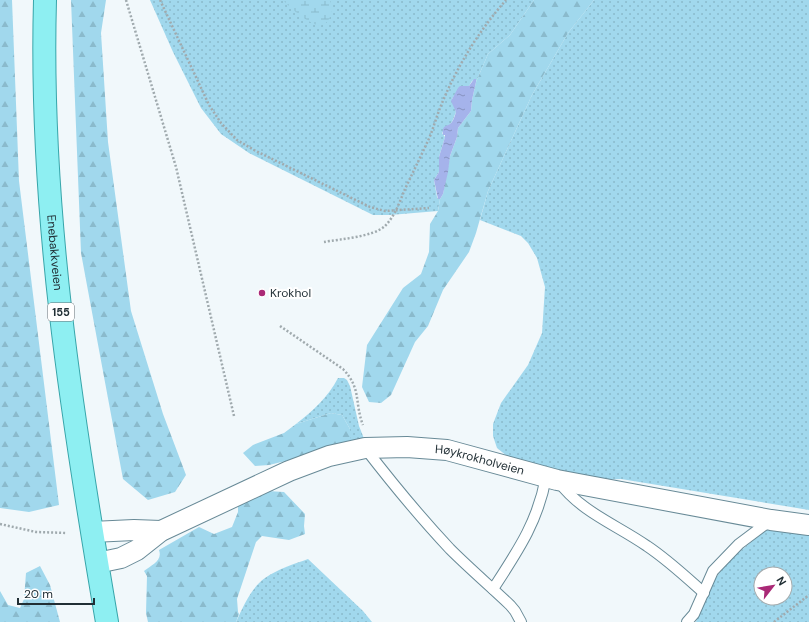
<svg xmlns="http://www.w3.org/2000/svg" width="809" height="622" viewBox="0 0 809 622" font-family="'DM Sans',sans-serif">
<defs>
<pattern id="grass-dots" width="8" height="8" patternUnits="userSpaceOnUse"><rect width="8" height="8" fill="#a1d8ed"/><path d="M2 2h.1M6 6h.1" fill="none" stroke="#8abacc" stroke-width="1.8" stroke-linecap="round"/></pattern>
<pattern id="forest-firs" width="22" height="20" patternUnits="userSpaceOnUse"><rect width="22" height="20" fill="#a1d8ed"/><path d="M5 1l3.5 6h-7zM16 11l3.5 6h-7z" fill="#8abacc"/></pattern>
<pattern id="wetland-marsh" width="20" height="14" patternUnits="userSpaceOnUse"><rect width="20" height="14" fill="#a1d8ed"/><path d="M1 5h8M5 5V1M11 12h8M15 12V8" fill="none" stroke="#8abacc"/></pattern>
<pattern id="water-ripples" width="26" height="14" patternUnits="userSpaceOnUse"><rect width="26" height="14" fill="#a5b3eb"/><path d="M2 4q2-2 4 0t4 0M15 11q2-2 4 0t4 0" fill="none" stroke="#8692bf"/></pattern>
</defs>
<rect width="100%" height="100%" fill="#f1f8fb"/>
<!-- grass -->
<g fill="url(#grass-dots)" fill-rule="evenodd">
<polygon points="150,0 534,0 510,35 488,54 476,82 476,79 472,81 469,86 464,86 456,93 452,99 456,112 452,122 442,133 445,137 439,157 439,172 434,180 437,197 438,199 440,199 438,211 390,215 373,215 249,153 221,134 201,108 173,52"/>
<polygon points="594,0 809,0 809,510 621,479 598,480 512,460 497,448 493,436 493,424 501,403 528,365 542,333 545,287 537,258 528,243 521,236 480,220 488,191 532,95 568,33"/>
<path d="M338,378H344L347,380L350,386L359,426L365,441L344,447L350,429L342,415L331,413L296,424C313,411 328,397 338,378Z"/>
<path d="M767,530L809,532V622H696C700,610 704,597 710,587C723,564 746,545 767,530ZM761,574H785V598H761Z"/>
<path d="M308,559L363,611L372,622H236C243,607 251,588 265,578C278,569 294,564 308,559Z"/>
</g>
<!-- forest -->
<g fill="url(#forest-firs)">
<polygon points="0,0 12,0 19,181 59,505 29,512 0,508"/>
<polygon points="71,0 106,0 101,33 108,142 131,311 163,414 186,475 175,492 148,500 123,479 81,253"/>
<polygon points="534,0 594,0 568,33 532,95 488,191 476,233 469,252 443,290 428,326 415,342 391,395 381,403 369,402 362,387 367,345 403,288 421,274 429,252 430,224 438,211 440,199 443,194 450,156 457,137 458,128 471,111 472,100 476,82 488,54 510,35"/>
<polygon points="331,413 342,415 350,429 351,441 344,447 269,465 255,466 243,453 253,445 284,433 296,424"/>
<path d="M268,491L284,492L305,514L304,526L305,534L289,540L262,536L256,542L237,599L238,612L239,614L236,622H148L146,613L147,576L144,571C151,565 163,561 159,550L199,527L214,534L232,527L238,512V505Z"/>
<polygon points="40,566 50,585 60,622 0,622 0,591 8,605 20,608 24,599 26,573"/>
</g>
<!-- wetland -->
<path fill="url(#wetland-marsh)" d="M283,0H330C332,6 332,13 329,19C328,21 325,24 322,25C313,28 289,7 283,0Z"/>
<!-- water -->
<path fill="url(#water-ripples)" d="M474,79H476V82L472,100L471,111L458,128L457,137L450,156L448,172L443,194L440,199H438L434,180L439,172V157L445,137V135H443C442,123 447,128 452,122C454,119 455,115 456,112L451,101L458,88L460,86H469Z"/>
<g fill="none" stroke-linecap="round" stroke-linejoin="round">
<defs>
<g id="lane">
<path d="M365,448C392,483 420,517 450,549C469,568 490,586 510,605L515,611L521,622"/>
<path d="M559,482C581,512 617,525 647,546C668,560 686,577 704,593"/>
<path d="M493,589C517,552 538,522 546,477"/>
<polyline points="687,622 694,614 713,571 739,544 771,520"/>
</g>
<g id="street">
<polyline points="92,532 134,530 161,531"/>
<path id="s1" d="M97,563L121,558L137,550L161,531L289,471L329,456L365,448L407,447L447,450L557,480L771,520L809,525"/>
</g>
<g id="primary">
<path id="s2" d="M45,0C39,209 72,417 107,622"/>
</g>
</defs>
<!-- lane casing -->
<use href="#lane" stroke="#688a97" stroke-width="12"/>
<!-- street casing -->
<use href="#street" stroke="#688a97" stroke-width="22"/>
<!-- primary casing -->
<use href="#primary" stroke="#37a5aa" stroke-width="24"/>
<!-- path -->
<g stroke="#a0aaae" stroke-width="2.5" stroke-dasharray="2 2" stroke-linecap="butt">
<polyline points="126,0 176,167 234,416"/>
<polyline points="160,0 209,105 221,123 237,140 254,150 370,207 385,211 429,208"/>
<path d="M324,242C340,239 373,237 385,226C395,216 400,201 405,189C414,170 423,152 431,134C434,125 437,116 440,108C456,68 478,32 506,0"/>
<path d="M280,326L343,369C362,389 354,402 363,425"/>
<polyline points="0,524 36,532 67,533"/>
<polyline points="774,622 809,595"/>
</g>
<!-- lane -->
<use href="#lane" stroke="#fff" stroke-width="10"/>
<!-- street -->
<use href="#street" stroke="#fff" stroke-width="20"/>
<!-- primary -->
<use href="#primary" stroke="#8eeff2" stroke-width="22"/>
</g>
<!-- markers -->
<circle fill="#aa2976" stroke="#fff" stroke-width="1.5" cx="262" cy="293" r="4"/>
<g text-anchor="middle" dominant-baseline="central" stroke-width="4" stroke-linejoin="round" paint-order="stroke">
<!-- shield labels -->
<rect fill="#fff" stroke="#646d72" stroke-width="1" x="48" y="303" width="26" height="18" rx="3"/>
<g font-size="11" font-weight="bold" fill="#212f35">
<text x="61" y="312">155</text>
</g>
<!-- street labels -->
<g font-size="12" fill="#212f35" stroke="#fff">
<text stroke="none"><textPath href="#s2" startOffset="253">Enebakkveien</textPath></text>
<text stroke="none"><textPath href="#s1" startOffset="410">Høykrokholveien</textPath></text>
</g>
<!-- poi labels -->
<g font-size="12" fill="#212f35" stroke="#fff" text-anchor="start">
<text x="270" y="293">Krokhol</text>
</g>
</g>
<!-- north arrow -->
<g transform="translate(773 586) rotate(59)"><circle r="19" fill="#ffffff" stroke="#a6acae"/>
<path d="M0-3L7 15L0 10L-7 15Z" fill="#aa2976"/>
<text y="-6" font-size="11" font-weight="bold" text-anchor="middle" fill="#212f35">N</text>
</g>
<!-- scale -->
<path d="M18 598v6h76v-6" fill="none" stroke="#212f35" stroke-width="2"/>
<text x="24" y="598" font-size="12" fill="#212f35" stroke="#ffffff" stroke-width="3" paint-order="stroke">20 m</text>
</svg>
